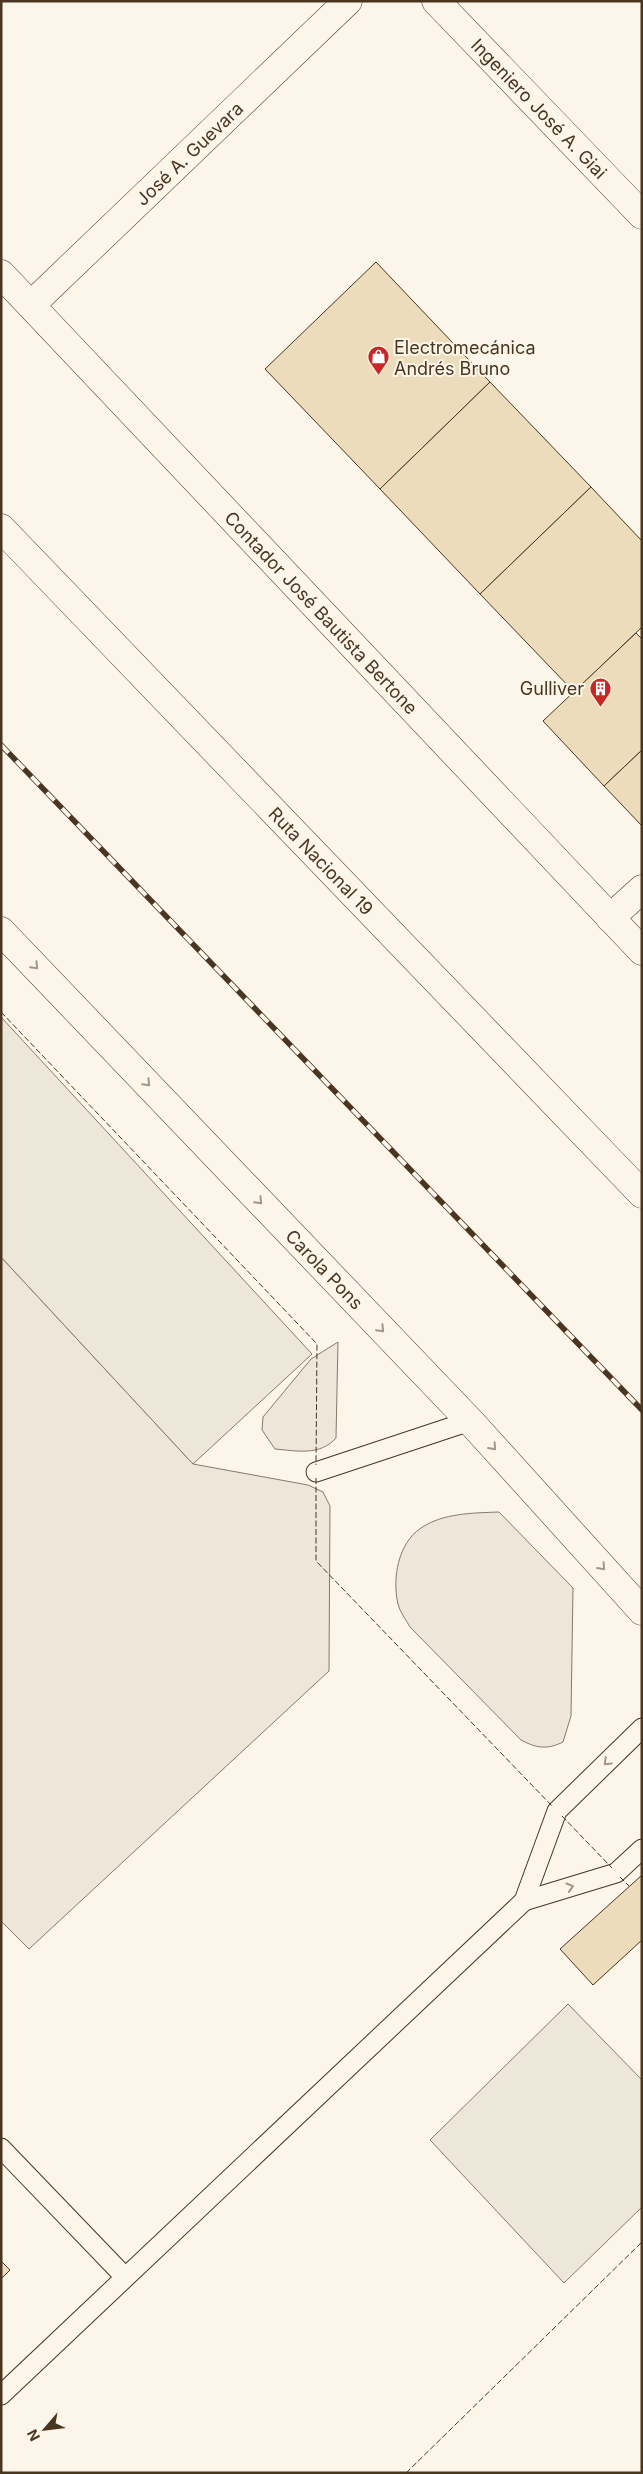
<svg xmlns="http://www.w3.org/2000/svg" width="643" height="2474" viewBox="0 0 643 2474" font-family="Inter,sans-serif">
<rect width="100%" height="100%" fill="#fbf6e9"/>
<!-- green -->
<g fill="#ede6d9" stroke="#887966">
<polygon points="1,1257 193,1464 308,1485 323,1492 330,1506 329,1671 29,1949 1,1921"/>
<path d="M338,1342L336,1438C320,1456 297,1451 275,1449L262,1430L263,1417L311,1359Z"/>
<path d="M499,1512L573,1588L571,1716L563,1742C547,1750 536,1748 521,1740L410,1627C406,1620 400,1612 398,1604C392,1579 398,1543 421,1528C443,1513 473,1513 499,1512Z"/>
</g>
<!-- parking -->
<g fill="#ede7d9" stroke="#887966">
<polygon points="1,1017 312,1354 193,1464 1,1257"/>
<polygon points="568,2004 642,2080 642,2207 564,2283 430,2140"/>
</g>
<!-- building -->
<g fill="#ecdcbc" stroke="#4a3520">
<polygon points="376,262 490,382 380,489 265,369"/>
<polygon points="490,382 591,487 480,594 380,489"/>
<polygon points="591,487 642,541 642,627 574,692 480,594"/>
<polygon points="636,633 642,639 642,750 604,786 543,721"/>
<polygon points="642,750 642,826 604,786"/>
<polygon points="642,1875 642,1940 593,1985 560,1949"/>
<polygon points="1,2261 10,2270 1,2279"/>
</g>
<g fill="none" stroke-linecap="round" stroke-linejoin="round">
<defs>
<g id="lane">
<polyline points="316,1472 470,1421"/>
<polyline points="524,1901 616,1873 642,1849"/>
<polyline points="1,2148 125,2277"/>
<polyline points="1,2395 524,1901 557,1811 642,1728"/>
</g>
<g id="street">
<path id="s1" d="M436,1L642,215"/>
<path id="s2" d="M1,274L642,951"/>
<path id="s3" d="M31,305L348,1"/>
<polyline points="610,918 642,889"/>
<path id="s4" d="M1,931L470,1421L642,1611"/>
</g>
<g id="highway">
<path id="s5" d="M1,528L642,1194"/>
</g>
</defs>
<!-- lane casing -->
<use href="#lane" stroke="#4a3520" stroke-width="21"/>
<!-- street casing -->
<use href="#street" stroke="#4a3520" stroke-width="29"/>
<!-- highway casing -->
<use href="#highway" stroke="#4a3520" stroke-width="29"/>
<!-- lane -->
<use href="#lane" stroke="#fbf6e9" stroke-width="19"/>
<!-- street -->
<use href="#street" stroke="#fbf6e9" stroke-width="28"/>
<!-- highway -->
<use href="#highway" stroke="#fbf6e9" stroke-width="28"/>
<defs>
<polyline id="rail" points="1,745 642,1410"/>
</defs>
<!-- rail casing -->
<use href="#rail" stroke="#4a3520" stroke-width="5.5"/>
<!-- rail -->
<use href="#rail" stroke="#fbf6e9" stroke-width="4" stroke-dasharray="11" stroke-linecap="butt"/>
<!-- fence -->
<g stroke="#4a3520" stroke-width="1" stroke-dasharray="6 2.5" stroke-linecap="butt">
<polyline points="1,1012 317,1344 316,1465"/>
<polyline points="316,1478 316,1561 553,1807"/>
<polyline points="562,1816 612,1868"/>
<polyline points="620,1877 629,1886"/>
<polyline points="406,2473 642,2242"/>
</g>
</g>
<!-- one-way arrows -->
<defs><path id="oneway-chevron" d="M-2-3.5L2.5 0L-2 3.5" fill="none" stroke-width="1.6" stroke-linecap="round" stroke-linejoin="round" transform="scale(1.25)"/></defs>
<g stroke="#a29684">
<use href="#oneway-chevron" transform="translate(35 966) rotate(46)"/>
<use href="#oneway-chevron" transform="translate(147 1083) rotate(46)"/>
<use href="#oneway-chevron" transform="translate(259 1201) rotate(46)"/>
<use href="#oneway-chevron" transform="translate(381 1329) rotate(46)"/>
<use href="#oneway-chevron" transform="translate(493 1447) rotate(48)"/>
<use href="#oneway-chevron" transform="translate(602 1567) rotate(48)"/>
<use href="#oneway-chevron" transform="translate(607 1762) rotate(136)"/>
<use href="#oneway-chevron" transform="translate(570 1887) rotate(-17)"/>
</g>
<!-- icons -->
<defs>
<symbol id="shop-pin" viewBox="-11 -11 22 30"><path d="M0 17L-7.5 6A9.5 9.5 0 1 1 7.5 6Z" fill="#c62828" stroke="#fbf6e9"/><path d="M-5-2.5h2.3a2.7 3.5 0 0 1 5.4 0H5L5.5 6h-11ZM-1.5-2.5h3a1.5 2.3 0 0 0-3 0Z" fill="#fff"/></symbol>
<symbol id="building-pin" viewBox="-11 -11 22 30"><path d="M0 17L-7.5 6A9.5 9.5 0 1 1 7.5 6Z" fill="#c62828" stroke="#fbf6e9"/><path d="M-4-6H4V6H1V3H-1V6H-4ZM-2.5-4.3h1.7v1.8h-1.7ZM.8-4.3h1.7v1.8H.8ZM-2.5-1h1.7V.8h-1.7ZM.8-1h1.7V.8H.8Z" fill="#fff"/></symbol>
</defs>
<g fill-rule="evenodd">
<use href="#shop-pin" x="366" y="344" width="25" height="34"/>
<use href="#building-pin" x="588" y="676" width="25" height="34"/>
</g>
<g text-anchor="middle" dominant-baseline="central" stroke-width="4" stroke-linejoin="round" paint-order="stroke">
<!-- street labels -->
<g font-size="18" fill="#4a3520" stroke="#fbf6e9">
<text stroke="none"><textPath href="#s1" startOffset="149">Ingeniero José A. Giai</textPath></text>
<text stroke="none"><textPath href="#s3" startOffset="219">José A. Guevara</textPath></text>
<text stroke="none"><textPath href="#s2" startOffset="466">Contador José Bautista Bertone</textPath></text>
<text stroke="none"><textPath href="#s5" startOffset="462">Ruta Nacional 19</textPath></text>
<text stroke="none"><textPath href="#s4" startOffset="468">Carola Pons</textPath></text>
</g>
<!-- poi labels -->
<g font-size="18" fill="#4a3520" stroke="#fbf6e9" text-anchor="start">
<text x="394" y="347">Electromecánica<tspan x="394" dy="21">Andrés Bruno</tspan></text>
<text x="584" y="688" text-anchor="end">Gulliver</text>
</g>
</g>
<!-- border -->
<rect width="643" height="2474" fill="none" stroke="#4a3520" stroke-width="5"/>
<!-- north arrow -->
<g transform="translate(45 2429) rotate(242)" stroke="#fbf6e9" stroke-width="4" paint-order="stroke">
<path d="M0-4L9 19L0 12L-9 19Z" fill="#4a3520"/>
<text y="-8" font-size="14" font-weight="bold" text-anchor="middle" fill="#4a3520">N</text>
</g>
</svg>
